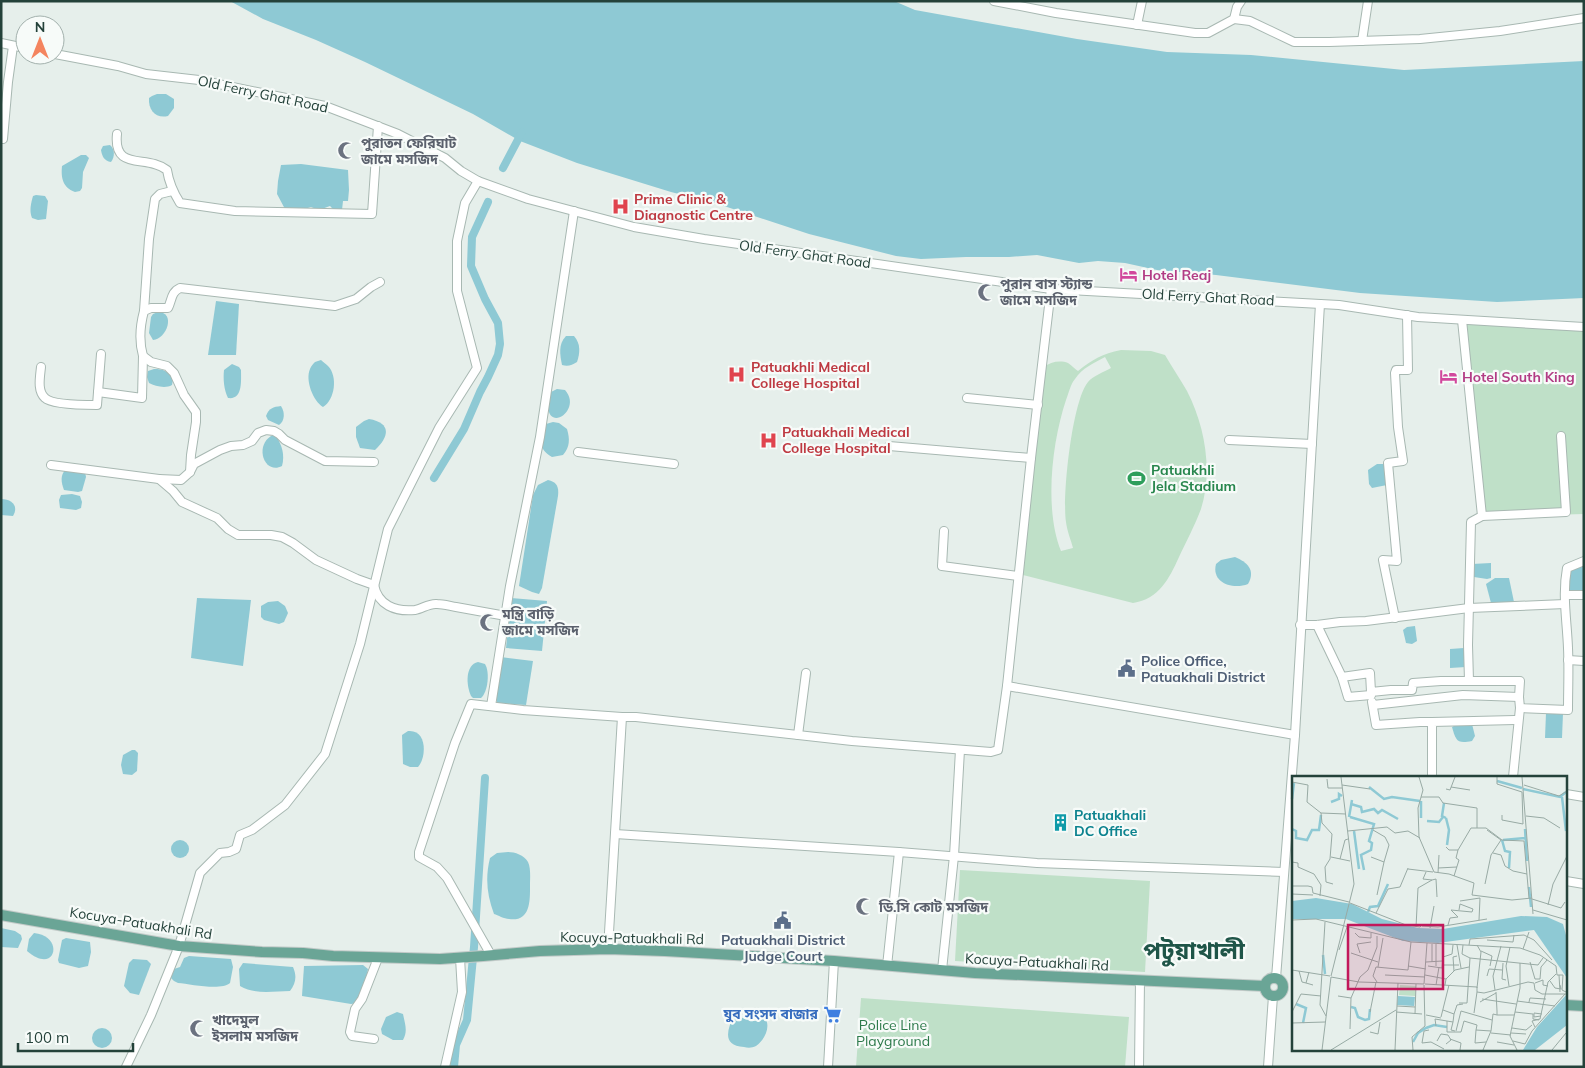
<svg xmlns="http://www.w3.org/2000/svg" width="1585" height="1068" viewBox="0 0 1585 1068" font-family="Mulish,'Noto Sans Bengali',sans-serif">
<rect width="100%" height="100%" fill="#e6efeb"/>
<!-- green -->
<g fill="#bfe0c8" fill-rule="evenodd">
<polygon points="1467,324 1584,331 1584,514 1483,517 1467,346"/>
<path d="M1121,350L1151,351L1165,355C1172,367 1180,379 1187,391C1205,426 1213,471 1201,509C1195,525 1186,542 1179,557C1169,579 1159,599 1133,603L1023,575L1044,367C1050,362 1060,360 1068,363C1071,365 1075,369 1078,371C1093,359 1102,354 1121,350ZM1105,357L1111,368C1104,372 1093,376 1088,382C1072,401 1062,497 1066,522C1067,531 1071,540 1073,548L1061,551C1044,509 1052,442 1066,400C1069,393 1070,385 1075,379C1082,368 1094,363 1105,357Z"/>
<polygon points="960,870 1150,881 1145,972 955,961"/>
<polygon points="861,998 1129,1017 1125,1067 856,1067"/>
</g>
<!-- water -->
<g fill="#8ec9d4">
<polygon points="230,1 894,1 915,10 1077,39 1167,52 1251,55 1404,70 1584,61 1584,298 1497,302 1360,293 1216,275 1157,270 1125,263 1098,261 1079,263 1037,255 1009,257 966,257 921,259 896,256 809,234 715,203 671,192 577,163 520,141 473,114 365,62 316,40 263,19"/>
<path d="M157,94H166L174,99V108L168,116C156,119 148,110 149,98L152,96Z"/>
<path d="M110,145C115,149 115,157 111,162C104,161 102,156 101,150L103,146Z"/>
<path d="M81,155H86L89,158L83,172L82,188L80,191L75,192C62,187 61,177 62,166Z"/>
<polygon points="301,164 348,170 349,190 348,201 343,201 342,210 335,211 330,206 319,210 311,207 301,210 285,209 277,194 278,181 281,165"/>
<path d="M36,195L45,196L48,201L46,219L38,220L32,218C29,211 31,203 33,196Z"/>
<polygon points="216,301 239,304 236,355 208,355"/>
<path d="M158,312C176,312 167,339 153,340L149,333L151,317L153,314Z"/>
<path d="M566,336H574C581,344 580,353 577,362C572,365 568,367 562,365C560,355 558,344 566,336Z"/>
<path d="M321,360C323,362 326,364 328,366C338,376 335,400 323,407C313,401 305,380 310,369C311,366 313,364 315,362Z"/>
<path d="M232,364L239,367L241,370C241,381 243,400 228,398C224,390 223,379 224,370Z"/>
<path d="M154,369C163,369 169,371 173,380L172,385C165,389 155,386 149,383L147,377L148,371Z"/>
<path d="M557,389L565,390C582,409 550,432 548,407C548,401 547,397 551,392Z"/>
<path d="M281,406C285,412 285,421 279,425L268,420L266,416C269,408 273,407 281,406Z"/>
<path d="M369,419C392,423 389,437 375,450L360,448L356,437V427L364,421Z"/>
<path d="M553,422L559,423L567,429C570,439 570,447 563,455L552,457C536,447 542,441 546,424Z"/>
<path d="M271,436H276C282,445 285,455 282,466C265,475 254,447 271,436Z"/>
<polygon points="1377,464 1386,464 1387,485 1372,488 1369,484 1368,470"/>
<path d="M66,469L85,472L86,477L82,491L78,492L64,490C61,482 60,475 66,469Z"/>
<path d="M548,480C557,482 559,487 558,496L542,588L539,594L532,592L519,586L533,495L538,485Z"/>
<polygon points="72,494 80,496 82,502 81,508 76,510 60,508 59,500 61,495"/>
<path d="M1,499C12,499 19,506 13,516L1,515Z"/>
<path d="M1235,557C1247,562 1256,570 1248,584C1233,590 1211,583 1216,564L1221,560Z"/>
<polygon points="1491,563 1491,578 1487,579 1474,577 1472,564"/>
<polygon points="1584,565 1584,592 1569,592 1567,579 1570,568"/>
<polygon points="1495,578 1509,578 1514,602 1491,603 1486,584"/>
<polygon points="197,598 251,600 243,666 191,658"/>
<polygon points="511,598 547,601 542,651 506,648"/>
<polygon points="278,601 285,606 288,613 284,622 279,624 264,620 261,617 261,606 268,602"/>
<polygon points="1415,626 1417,641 1412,644 1406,643 1403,630 1407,627"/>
<polygon points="1464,648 1466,667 1450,668 1450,649"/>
<polygon points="501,657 533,661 526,705 497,703 497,684"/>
<path d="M478,662L485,664C490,672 488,692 481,698H473L471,696C466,685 465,665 478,662Z"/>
<polygon points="1546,713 1563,713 1562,738 1545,738"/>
<path d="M1458,724H1472L1475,736L1472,741C1457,744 1456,741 1452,727Z"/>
<path d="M408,731C427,729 427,757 418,767H410L403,764L402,735Z"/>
<polygon points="132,750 135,750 138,753 137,771 132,775 123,774 121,765 123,755"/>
<circle cx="180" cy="849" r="9"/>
<path d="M508,852C515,852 524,855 528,862C531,868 530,879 530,885C530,900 531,922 509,919C504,919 498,915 494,914C487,895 485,878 490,858L497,853Z"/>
<polygon points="1,928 15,931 21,935 22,939 18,948 1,947"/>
<path d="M34,933C65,936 56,976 27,951L29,939Z"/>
<polygon points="66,938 90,942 91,952 88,966 79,968 59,963 58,960 62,940"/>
<path d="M189,956L231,959L233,967L230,983C221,991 190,984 178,983L174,981L171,978L174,969L180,967L184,958Z"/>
<polygon points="133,959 147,960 151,964 139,995 130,993 124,986 129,963"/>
<path d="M243,963L293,967C297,976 296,983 290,991C274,991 255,995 240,986L239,969Z"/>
<polygon points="363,965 368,969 366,981 358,1003 351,1004 302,996 304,966"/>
<path d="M397,1012L403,1014C405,1024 408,1031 403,1040H393L382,1034L381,1029L386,1017Z"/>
<path d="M734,1015L751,1021H756L763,1015C772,1024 766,1039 756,1046C752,1048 748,1048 744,1047C722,1046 727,1030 734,1015Z"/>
<circle cx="102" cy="1038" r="10"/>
</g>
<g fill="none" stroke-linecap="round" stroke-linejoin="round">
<!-- canal -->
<g stroke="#8ec9d4" stroke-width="8">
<polyline points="503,168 522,132"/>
<polyline points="434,478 464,429 480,392 488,377 498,355 500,344 498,323 485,299 471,266 472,237 488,202"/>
<polyline points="454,1067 456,1045 467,1020 474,947 485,778"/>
</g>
<defs>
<g id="minor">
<polyline points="994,1 1056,13 1195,33 1208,33 1234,19 1237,7 1241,1"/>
<polyline points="1234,19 1250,21 1294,42 1329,42 1420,39 1500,31 1584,18"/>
<polyline points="1137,25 1142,1"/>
<polyline points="1362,41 1368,1"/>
<polyline points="1,43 25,48"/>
<polyline points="55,54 118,66 146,74 199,80 325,106 398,134 445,158 461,171 478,181 528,199 634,227 704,239 1051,289 1339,305 1418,317 1584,327"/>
<path d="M117,134C113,172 147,154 167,170C169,183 173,192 180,203L235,211L372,214L378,126"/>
<polyline points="3,139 8,82 13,46"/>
<polyline points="144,311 149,239 155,199 160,194 172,191"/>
<polyline points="1462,320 1482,516 1471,522 1468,645 1469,681"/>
<path d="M41,367C40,377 37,391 45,398C52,405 86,405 97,405L101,354"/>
<polyline points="98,392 142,398 143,356"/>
<polyline points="967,398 1038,405"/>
<polyline points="1229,440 1312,444"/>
<polyline points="889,446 1031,458"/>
<polyline points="578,452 674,464"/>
<path d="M51,465L159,479L173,491L182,502L217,518L228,529L238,535H271L282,537L293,543L316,560L357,579L374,585C378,605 395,612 415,610C422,609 429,603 437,604C443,604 450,606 456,607C473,610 489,613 506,616"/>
<path d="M190,472L191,455L196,422V412L184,395L174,373L167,366L151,362L143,356C139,342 140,326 144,311L151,308H168C172,300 171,292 180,288L335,306L356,299L371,287L380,282"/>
<polyline points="159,479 181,480 190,472 194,464 220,450 231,446 243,445 252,441 258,433 266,430 274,431 279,434 285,440 325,461 374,462"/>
<polyline points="1482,516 1566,512 1561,436"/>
<polyline points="944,531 942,566 1018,576"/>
<polyline points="1565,595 1584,595"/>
<polyline points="1395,618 1383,560 1397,561 1388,463 1403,461 1398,427 1395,373 1396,370 1408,370 1407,315"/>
<polyline points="1300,625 1317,625 1340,622 1366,621 1469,608 1565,604"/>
<polyline points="1317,625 1342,677 1348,697 1371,695"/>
<polyline points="1568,660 1584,661"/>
<path d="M1342,677L1370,673L1371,692L1391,690H1412L1413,683L1441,681H1520L1519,697L1520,708L1568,710C1568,690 1569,669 1568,648C1567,621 1562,595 1567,568L1584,561"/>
<polyline points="1007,686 1295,735"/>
<polyline points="1372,702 1376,725 1420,722 1432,722"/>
<polyline points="1373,705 1463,695 1519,697"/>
<polyline points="491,706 510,586 540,437 574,211"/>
<polyline points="798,735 806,673"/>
<polyline points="1432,777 1432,722 1515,720"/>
<polyline points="1513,777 1520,708"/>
<polyline points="1566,794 1584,797"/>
<polyline points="615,834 899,852 1037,863 1284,872"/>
<polyline points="1566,881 1584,884"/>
<polyline points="608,949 622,717"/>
<polyline points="491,955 447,878 437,867 419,857 419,852 455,743 471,704 523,710 622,717 636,717 852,741 991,752 998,750 1007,686 1031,458 1051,289"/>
<polyline points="887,966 899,852"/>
<polyline points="942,970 954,856 960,750"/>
<polyline points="1276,978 1295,735 1320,304"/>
<polyline points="374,1039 352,1036 350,1032 355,1009 362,999 378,958"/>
<polyline points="126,1067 151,1015 179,946 200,873 220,853 229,852 236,849 240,835 252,830 285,805 325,754 360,644 388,529 439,428 477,368 457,291 457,241 465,203 478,181"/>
<polyline points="445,1067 462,992 460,958"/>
<polyline points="828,1067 834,961"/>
<polyline points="1139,1067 1140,980"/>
<polyline points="1268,1067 1273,996"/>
</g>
<g id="major">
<polyline points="1,915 179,946 262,952 303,953 333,956 440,959 483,956 540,951 608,949 665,951 834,961 975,973 1265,986"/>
<circle cx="1274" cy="987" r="9"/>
<polyline points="1566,1005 1584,1006"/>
</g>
</defs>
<!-- minor casing -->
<use href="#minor" stroke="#a8b8b2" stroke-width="10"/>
<!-- major casing -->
<use href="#major" stroke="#c2cac8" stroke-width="12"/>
<!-- minor -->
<use href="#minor" stroke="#fff" stroke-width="8"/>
<!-- major -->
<use href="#major" stroke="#6aa596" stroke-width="10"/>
</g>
<!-- icons -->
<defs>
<symbol id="mosque-bare" viewBox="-9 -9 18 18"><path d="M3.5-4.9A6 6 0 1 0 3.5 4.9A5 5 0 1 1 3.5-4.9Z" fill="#6b7280" stroke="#f7fbf9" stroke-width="2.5" paint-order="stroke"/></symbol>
<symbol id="hospital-bare" viewBox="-9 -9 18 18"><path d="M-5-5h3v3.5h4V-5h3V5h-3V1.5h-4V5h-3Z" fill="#e0444e" stroke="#f7fbf9" stroke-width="2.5" paint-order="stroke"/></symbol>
<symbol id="hotel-bare" viewBox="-9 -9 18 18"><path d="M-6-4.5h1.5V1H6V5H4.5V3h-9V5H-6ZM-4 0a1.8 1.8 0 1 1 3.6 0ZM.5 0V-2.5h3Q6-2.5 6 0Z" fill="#d1479c" stroke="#f7fbf9" stroke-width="2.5" paint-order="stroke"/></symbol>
<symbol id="stadium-bare" viewBox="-9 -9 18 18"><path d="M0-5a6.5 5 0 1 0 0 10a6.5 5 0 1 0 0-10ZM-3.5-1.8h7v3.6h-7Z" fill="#2e9e5b" stroke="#f7fbf9" stroke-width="2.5" paint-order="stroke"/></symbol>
<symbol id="civic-bare" viewBox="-9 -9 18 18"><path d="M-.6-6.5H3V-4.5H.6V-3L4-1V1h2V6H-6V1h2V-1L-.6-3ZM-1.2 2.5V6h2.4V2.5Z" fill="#5c6f8a" stroke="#f7fbf9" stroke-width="2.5" paint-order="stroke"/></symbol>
<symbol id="building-bare" viewBox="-9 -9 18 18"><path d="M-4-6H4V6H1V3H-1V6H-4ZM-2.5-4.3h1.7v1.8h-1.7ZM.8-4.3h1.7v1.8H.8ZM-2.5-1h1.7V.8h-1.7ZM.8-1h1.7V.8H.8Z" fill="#0f9aa8" stroke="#f7fbf9" stroke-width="2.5" paint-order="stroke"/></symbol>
<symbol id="supermarket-bare" viewBox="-9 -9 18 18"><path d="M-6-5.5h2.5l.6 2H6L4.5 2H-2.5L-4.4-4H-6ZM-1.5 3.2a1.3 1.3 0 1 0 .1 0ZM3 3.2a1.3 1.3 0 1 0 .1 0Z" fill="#3f7fe0" stroke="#f7fbf9" stroke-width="2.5" paint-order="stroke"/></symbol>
</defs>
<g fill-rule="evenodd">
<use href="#mosque-bare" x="334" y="138" width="25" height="25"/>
<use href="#hospital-bare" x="608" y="194" width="25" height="25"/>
<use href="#hotel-bare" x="1116" y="262" width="25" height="25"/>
<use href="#mosque-bare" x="974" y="280" width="25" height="25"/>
<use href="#hospital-bare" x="724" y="362" width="25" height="25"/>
<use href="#hotel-bare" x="1436" y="364" width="25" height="25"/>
<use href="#hospital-bare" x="756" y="428" width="25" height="25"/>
<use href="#stadium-bare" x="1124" y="466" width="25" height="25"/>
<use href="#mosque-bare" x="476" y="610" width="25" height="25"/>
<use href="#civic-bare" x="1114" y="656" width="25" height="25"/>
<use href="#building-bare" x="1048" y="810" width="25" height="25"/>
<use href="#mosque-bare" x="852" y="894" width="25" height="25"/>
<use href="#civic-bare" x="770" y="908" width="25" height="25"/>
<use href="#supermarket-bare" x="820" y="1002" width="25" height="25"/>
<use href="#mosque-bare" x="186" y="1016" width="25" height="25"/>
</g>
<g text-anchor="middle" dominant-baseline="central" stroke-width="4.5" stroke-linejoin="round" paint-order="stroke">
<!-- street labels -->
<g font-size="14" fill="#24423a" stroke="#f7fbf9">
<text transform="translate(263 94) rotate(12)">Old Ferry Ghat Road</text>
<text transform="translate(805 254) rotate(8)">Old Ferry Ghat Road</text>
<text transform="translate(1208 297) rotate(3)">Old Ferry Ghat Road</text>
<text transform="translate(141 923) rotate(9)">Kocuya-Patuakhali Rd</text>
<text transform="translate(632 938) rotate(1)">Kocuya-Patuakhali Rd</text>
<text transform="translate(1037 962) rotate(3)">Kocuya-Patuakhali Rd</text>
</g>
<!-- worship labels -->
<g font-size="14" font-weight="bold" fill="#5b616d" stroke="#f7fbf9" text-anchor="start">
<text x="361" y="143">পুরাতন ফেরিঘাট<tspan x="361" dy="16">জামে মসজিদ</tspan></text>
<text x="1000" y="284">পুরান বাস স্ট্যান্ড<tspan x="1000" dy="16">জামে মসজিদ</tspan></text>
<text x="502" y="614">মন্ত্রি বাড়ি<tspan x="502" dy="16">জামে মসজিদ</tspan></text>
<text x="879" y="907">ডি.সি কোট মসজিদ</text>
<text x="212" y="1020">খাদেমুল<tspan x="212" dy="16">ইসলাম মসজিদ</tspan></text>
</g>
<!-- health labels -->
<g font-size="14" font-weight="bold" fill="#be3a42" stroke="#f7fbf9" text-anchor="start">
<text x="634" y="199">Prime Clinic &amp;<tspan x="634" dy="16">Diagnostic Centre</tspan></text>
<text x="751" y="367">Patuakhli Medical<tspan x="751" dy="16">College Hospital</tspan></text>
<text x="782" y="432">Patuakhali Medical<tspan x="782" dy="16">College Hospital</tspan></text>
</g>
<!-- hotel labels -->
<g font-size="14" font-weight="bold" fill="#b23c85" stroke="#f7fbf9" text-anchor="start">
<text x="1142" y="275">Hotel Reaj</text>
<text x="1462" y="377">Hotel South King</text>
</g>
<!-- leisure labels -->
<g font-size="14" font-weight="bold" fill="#27864d" stroke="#f7fbf9" text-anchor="start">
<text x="1151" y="470">Patuakhli<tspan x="1151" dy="16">Jela Stadium</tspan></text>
</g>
<!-- service labels -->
<g font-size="14" font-weight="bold" fill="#4e5e75" stroke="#f7fbf9" text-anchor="start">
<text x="1141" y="661">Police Office,<tspan x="1141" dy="16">Patuakhali District</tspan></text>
<text x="783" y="940" text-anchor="middle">Patuakhali District<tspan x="783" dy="16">Judge Court</tspan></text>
</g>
<!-- culture labels -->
<g font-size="14" font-weight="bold" fill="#0d838f" stroke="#f7fbf9" text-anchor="start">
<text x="1074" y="815">Patuakhali<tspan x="1074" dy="16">DC Office</tspan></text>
</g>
<!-- shop labels -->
<g font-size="14" font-weight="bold" fill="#366cbe" stroke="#f7fbf9" text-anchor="end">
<text x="818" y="1014">যুব সংসদ বাজার</text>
</g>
<!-- park labels -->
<g font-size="14" fill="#2d7a4b" stroke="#f7fbf9">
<text x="893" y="1025">Police Line<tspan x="893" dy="16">Playground</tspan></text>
</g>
<!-- town labels -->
<g font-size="24" font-weight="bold" fill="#1f5548" stroke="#f7fbf9">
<text x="1194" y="950">পটুয়াখালী</text>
</g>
</g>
<!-- overview -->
<g transform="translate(1292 776)">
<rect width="275" height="275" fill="#e6efeb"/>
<path d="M108,209L124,210L123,220L107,219Z" fill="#bfe0c8"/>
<path d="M24,122L60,128L90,143L126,152L151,153L229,140L255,141L271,148L275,163V202L242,154L146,167L111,165L54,143H0V125ZM275,218V249L243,274H231L245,251ZM106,220L123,221L122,230L105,229Z" fill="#8ec9d4"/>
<path fill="none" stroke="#8ec9d4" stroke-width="2.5" d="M205,5L230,12M77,11L92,23L100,21L128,25M231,13L268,21L274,16M270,21L274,55M0,23L2,7M39,26L47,23V18L50,20M152,27L150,40L154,42M59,28L69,31L70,36L82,33L86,37L90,34L106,43M57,41L60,24M58,41L82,48L77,65L80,67L79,74L69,79L72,94M129,42V25M154,42L157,54L155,69M135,45L147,46L151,41M0,53L4,55V62L15,64L20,54H27L29,39M233,53L235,85M62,55L67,93M210,64L213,75L218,76L217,92M211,64L233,62M237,111L239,131M76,136L78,131L86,130L96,108M31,179L33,198M4,228L14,232L11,247M59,231L63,232L66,241L73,244L77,243L78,233M121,266L126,257L134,252L142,249L155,251"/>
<path fill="none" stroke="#98aaa4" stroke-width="1" d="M127,1L131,14L126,32L127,61L142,96L157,98L182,107L180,119L220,124L240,122M205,1V8L230,16L231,48L210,44V39M230,1L241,138M35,3L36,12H50M0,6L16,9L15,26L29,37L30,47L40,58L38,83L33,91L34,106L41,108M50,9L78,13M232,9L267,20L275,15M159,11L178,14M154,13L158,14L163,1M129,21H147L151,27L185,32V52M29,37L54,38M234,40L252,42L268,52M56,55L95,51L103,57L116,55L128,62M154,71L157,74H166L164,82L167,84L162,100M166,74L179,52H194L210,64L232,65L237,122M201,77L209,79L213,90L221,95L235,98M39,81L58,85M79,81L92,86L97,69L93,61L81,54M48,83L53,64L56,63M0,86L6,87V91L22,98L29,109L28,120M146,92L165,91M116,93L141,96M146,97L147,79M140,104L144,103L145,121M193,108L199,79L209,64L195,54M0,110H16L20,111L21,117L57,126M0,118L21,119M85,119L92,86M240,123L269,132L273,126M168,125L188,122L187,144M58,127L114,149L128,151L131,148M256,129L261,108L275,80M241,134L275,144M84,137L96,113L108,111L116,92M0,144L24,143L119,166L228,172L248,179L264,190L265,199H271L270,214L274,216M33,146L28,229L34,240M156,149L158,142L166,141L159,134L180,136L181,133L168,128L167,134M130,150L146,151L195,143M124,151L126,112L140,104L131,103L134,96M138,152L142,130M63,157L67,161L79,162V157M195,164L221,166L222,159M144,168V190M165,169L169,192M177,169L178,163L232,159L242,164L260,184M185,169L189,176L185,212M231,173L237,156M47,174L55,151M189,175L200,180L198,190M59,177L86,186M68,177L65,168L79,166M151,181L160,178L161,169M178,182L246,189L251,182M134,186L150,185M140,186V168M238,186L243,203H248L249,191L255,184M211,187L210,203L214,204M150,189H167M116,190L134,193M136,190L150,192L151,182M86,191L91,162M0,194L38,200M7,195L10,206L14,207M162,195L161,181L165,180M17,196L14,207L21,209M93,199L133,201M133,199L154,203M267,199L268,216M39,200L62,108L49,1M195,200L197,193L210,194M39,201L67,206L132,208M258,205L263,212L269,213L268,209M85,206L81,200L84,191L116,194L119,166M243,207L251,204V209L256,210M132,208L135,167M133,208L185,211V216L192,217L236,206L242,207L243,214L250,218H274M144,209L147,191M153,209L154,203L163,194L177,191M217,210L214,190L218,171M203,214L201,200L209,170M46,220L59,222L58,253M59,222L68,201L76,194L85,171V160M190,223L224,228M225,225L263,230M188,226L204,217M237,226L238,222L254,223M167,227H175L178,182L170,178L171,169M105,230L123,231M151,234L162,238L161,246M0,236L9,218L29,220M78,236L84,206M104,236L130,238M223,236L241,238V243L247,244M182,237L185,216M123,238L124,208M162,238L165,229L171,228M134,239L149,242M205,239H222M249,240L242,241V237L250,238M149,241L157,209M155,245V256H169L172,245L185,249L184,254L199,255L191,274M0,247L33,246M144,250L143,243L161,246L159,254L163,255M243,251L240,245L248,243L256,206L264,198M220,252L234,254L240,249M137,254L132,255L130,267L139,266L152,273M184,254L183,267L194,266M164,255L169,235L200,244M199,255L201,238L205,239V235L204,216M78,256L86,258L88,246M199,257L219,259M219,257L234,258M158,263L169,267L168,274M145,265L149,258L156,259L159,264L154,268M221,265L233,268L240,255L273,218M205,266L222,269M30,274L39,201M39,274L104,234M103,274L106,207M121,274L120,261L133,250L132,209M225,274L218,260L228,212V187M260,274L274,257"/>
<path fill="#c2185b" fill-opacity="0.15" stroke="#c2185b" stroke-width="2.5" d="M56,149H151V213H56Z"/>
<rect width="275" height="275" fill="none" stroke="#24423a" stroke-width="2.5"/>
</g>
<!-- border -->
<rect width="1585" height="1068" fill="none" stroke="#24423a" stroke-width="5"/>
<!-- north arrow -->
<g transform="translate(40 40)"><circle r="24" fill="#f7fbf9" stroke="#a3b1ad"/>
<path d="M0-4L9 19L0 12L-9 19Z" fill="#f4845f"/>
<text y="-8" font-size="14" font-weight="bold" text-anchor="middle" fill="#24423a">N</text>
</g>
<!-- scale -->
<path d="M18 1043v8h115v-8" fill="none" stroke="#24423a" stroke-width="2.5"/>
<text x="25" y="1043" font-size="15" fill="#24423a" stroke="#f7fbf9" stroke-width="4" paint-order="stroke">100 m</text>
</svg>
